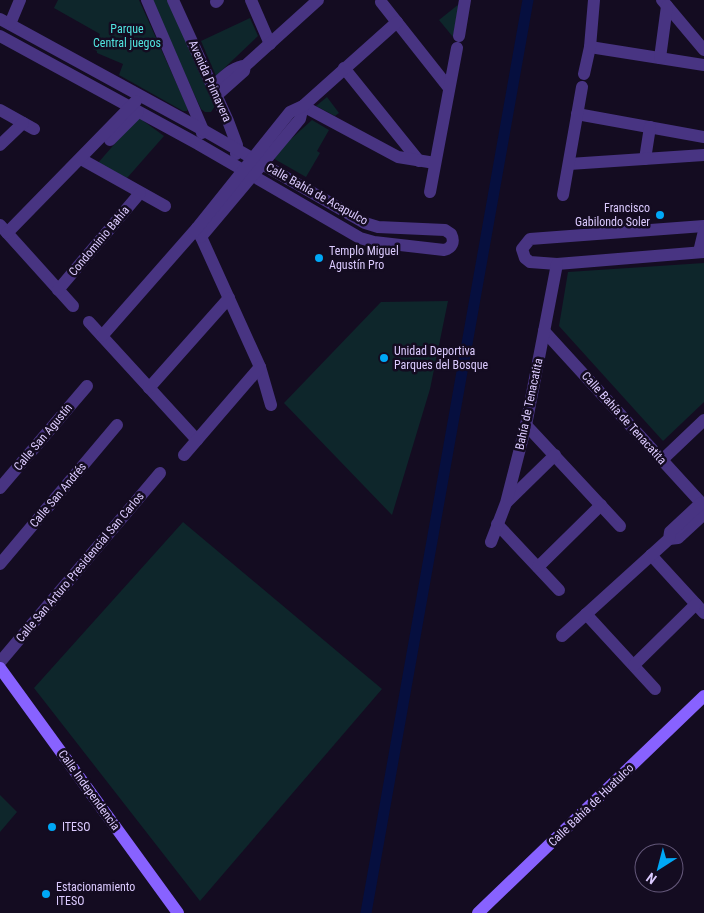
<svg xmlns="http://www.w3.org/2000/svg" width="704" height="913" viewBox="0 0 704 913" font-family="'Roboto Condensed',sans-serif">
<rect width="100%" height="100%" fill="#140c21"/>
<!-- green -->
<g fill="#0e262b">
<polygon points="58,0 139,0 188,109 187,111 183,111 119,75 123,64 97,53 97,51 93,49 100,34 54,8"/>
<polygon points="151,0 169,0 215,106 211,112 205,112 201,109"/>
<polygon points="459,4 453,37 439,20"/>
<polygon points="250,18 258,36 216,76 201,41"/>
<polygon points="327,97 339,113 335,116 316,106"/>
<polygon points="138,117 164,136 127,178 98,163"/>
<polygon points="312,120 329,130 317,151 320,153 306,177 271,157"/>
<polygon points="704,263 704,402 663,441 559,326 568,272"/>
<polygon points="448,301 430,389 392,515 284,403 381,302"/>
<polygon points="183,522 382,689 200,901 34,688"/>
<polygon points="0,795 17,812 0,832"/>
</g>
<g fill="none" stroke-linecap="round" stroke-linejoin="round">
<!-- canal -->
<polyline stroke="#060f3f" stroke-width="11" points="366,913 528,0"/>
<!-- street -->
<g stroke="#483482" stroke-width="12">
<polyline points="147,0 203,130 202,133"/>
<polyline points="173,0 228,121 237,145 236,154"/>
<polyline points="251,0 270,44"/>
<polyline points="662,0 704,50"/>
<polyline points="216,2 218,0"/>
<polyline points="381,2 449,88"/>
<path d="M0,19L203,130L365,223L378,227L445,230L451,234C455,242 452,248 444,250L374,242L360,238L198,144L0,36"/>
<polyline points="10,24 20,0"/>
<polyline points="459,36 465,0"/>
<polyline points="590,47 704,65"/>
<polyline points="660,58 667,6"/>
<polyline points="344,68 419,161"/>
<polyline points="584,74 590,47 594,0"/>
<path d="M213,86C222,79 233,66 245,66"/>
<polyline points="217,95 244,71 245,66 318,0"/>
<polyline points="303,106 398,157 435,163"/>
<polyline points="0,110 34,129"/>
<polyline points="577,114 704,137"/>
<polyline points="110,140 138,112"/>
<polyline points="0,145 23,123"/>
<polyline points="81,159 165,206"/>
<polyline points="645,159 650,127"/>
<polyline points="569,164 704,155"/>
<polyline points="430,192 457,48"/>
<polyline points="563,195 582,87"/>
<polyline points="0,225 73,306"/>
<polyline points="704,226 530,239 522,249 525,258 530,262 557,264 704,252"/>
<polyline points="197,228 260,367 271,405"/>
<polyline points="7,233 136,101"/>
<polyline points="201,237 300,119 303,106"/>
<polyline points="699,252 704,231"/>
<polyline points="58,290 140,193"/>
<polyline points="89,322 197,440"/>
<polyline points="544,331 704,506"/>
<polyline points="102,336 197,228 290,112 303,106 397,22"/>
<polyline points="149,388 229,298"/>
<polyline points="526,425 620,526"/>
<polyline points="184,455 260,367"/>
<polyline points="662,460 704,420"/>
<polyline points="0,488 87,386"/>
<polyline points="507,502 555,455"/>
<polyline points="497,524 559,590"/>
<polyline points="669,539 678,538 704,514"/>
<polyline points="491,542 506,503 526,425 557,264"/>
<polyline points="651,555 704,613"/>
<polyline points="0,564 117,425"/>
<polyline points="538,567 601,505"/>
<polyline points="586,614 655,689"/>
<polyline points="562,636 669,539 670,532 701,503"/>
<polyline points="0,662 160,473"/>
<polyline points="634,665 696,604"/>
</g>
<!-- secondary -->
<g stroke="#8862ff" stroke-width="12">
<polyline points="0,668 178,913"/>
<polyline points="478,913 704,696"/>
</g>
</g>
<!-- markers -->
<g fill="#00a8f6" stroke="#140c21" stroke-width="2">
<circle cx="660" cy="215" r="5"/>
<circle cx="319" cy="258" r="5"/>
<circle cx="384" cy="358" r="5"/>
<circle cx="52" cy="827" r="5"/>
<circle cx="46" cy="894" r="5"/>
</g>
<g text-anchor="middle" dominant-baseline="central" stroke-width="5" stroke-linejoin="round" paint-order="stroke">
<!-- park labels -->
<g font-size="12" fill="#51e5e0" stroke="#140c21">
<text x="127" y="29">Parque<tspan x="127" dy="14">Central juegos</tspan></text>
</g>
<!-- street labels -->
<g font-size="12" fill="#dccbff" stroke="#140c21">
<text transform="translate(210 81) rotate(66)">Avenida Primavera</text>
<text transform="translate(317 194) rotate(29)">Calle Bahía de Acapulco</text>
<text transform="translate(99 241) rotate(-50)">Condominio Bahía</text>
<text transform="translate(529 404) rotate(-78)">Bahía de Tenacatita</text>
<text transform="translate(624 418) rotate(48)">Calle Bahía de Tenacatita</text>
<text transform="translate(43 437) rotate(-50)">Calle San Agustín</text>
<text transform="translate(58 495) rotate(-50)">Calle San Andrés</text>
<text transform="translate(80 567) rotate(-50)">Calle San Arturo Presidencial San Carlos</text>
<text transform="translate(89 790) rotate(54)">Calle Independencia</text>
<text transform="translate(591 805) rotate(-44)">Calle Bahía de Huatulco</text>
</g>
<!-- poi labels -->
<g font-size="12" fill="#dccbff" stroke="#140c21" text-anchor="start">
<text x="650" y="208" text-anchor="end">Francisco<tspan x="650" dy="14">Gabilondo Soler</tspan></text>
<text x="329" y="251">Templo Miguel<tspan x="329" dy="14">Agustín Pro</tspan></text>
<text x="394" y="351">Unidad Deportiva<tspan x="394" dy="14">Parques del Bosque</tspan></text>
<text x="62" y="827">ITESO</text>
<text x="56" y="887">Estacionamiento<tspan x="56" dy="14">ITESO</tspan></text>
</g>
</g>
<!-- north arrow -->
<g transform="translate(659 868) rotate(216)"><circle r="24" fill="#140c21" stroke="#64587a"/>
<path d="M0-4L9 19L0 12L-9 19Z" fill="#00a8f6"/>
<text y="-8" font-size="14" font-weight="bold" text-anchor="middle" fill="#dccbff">N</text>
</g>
</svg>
